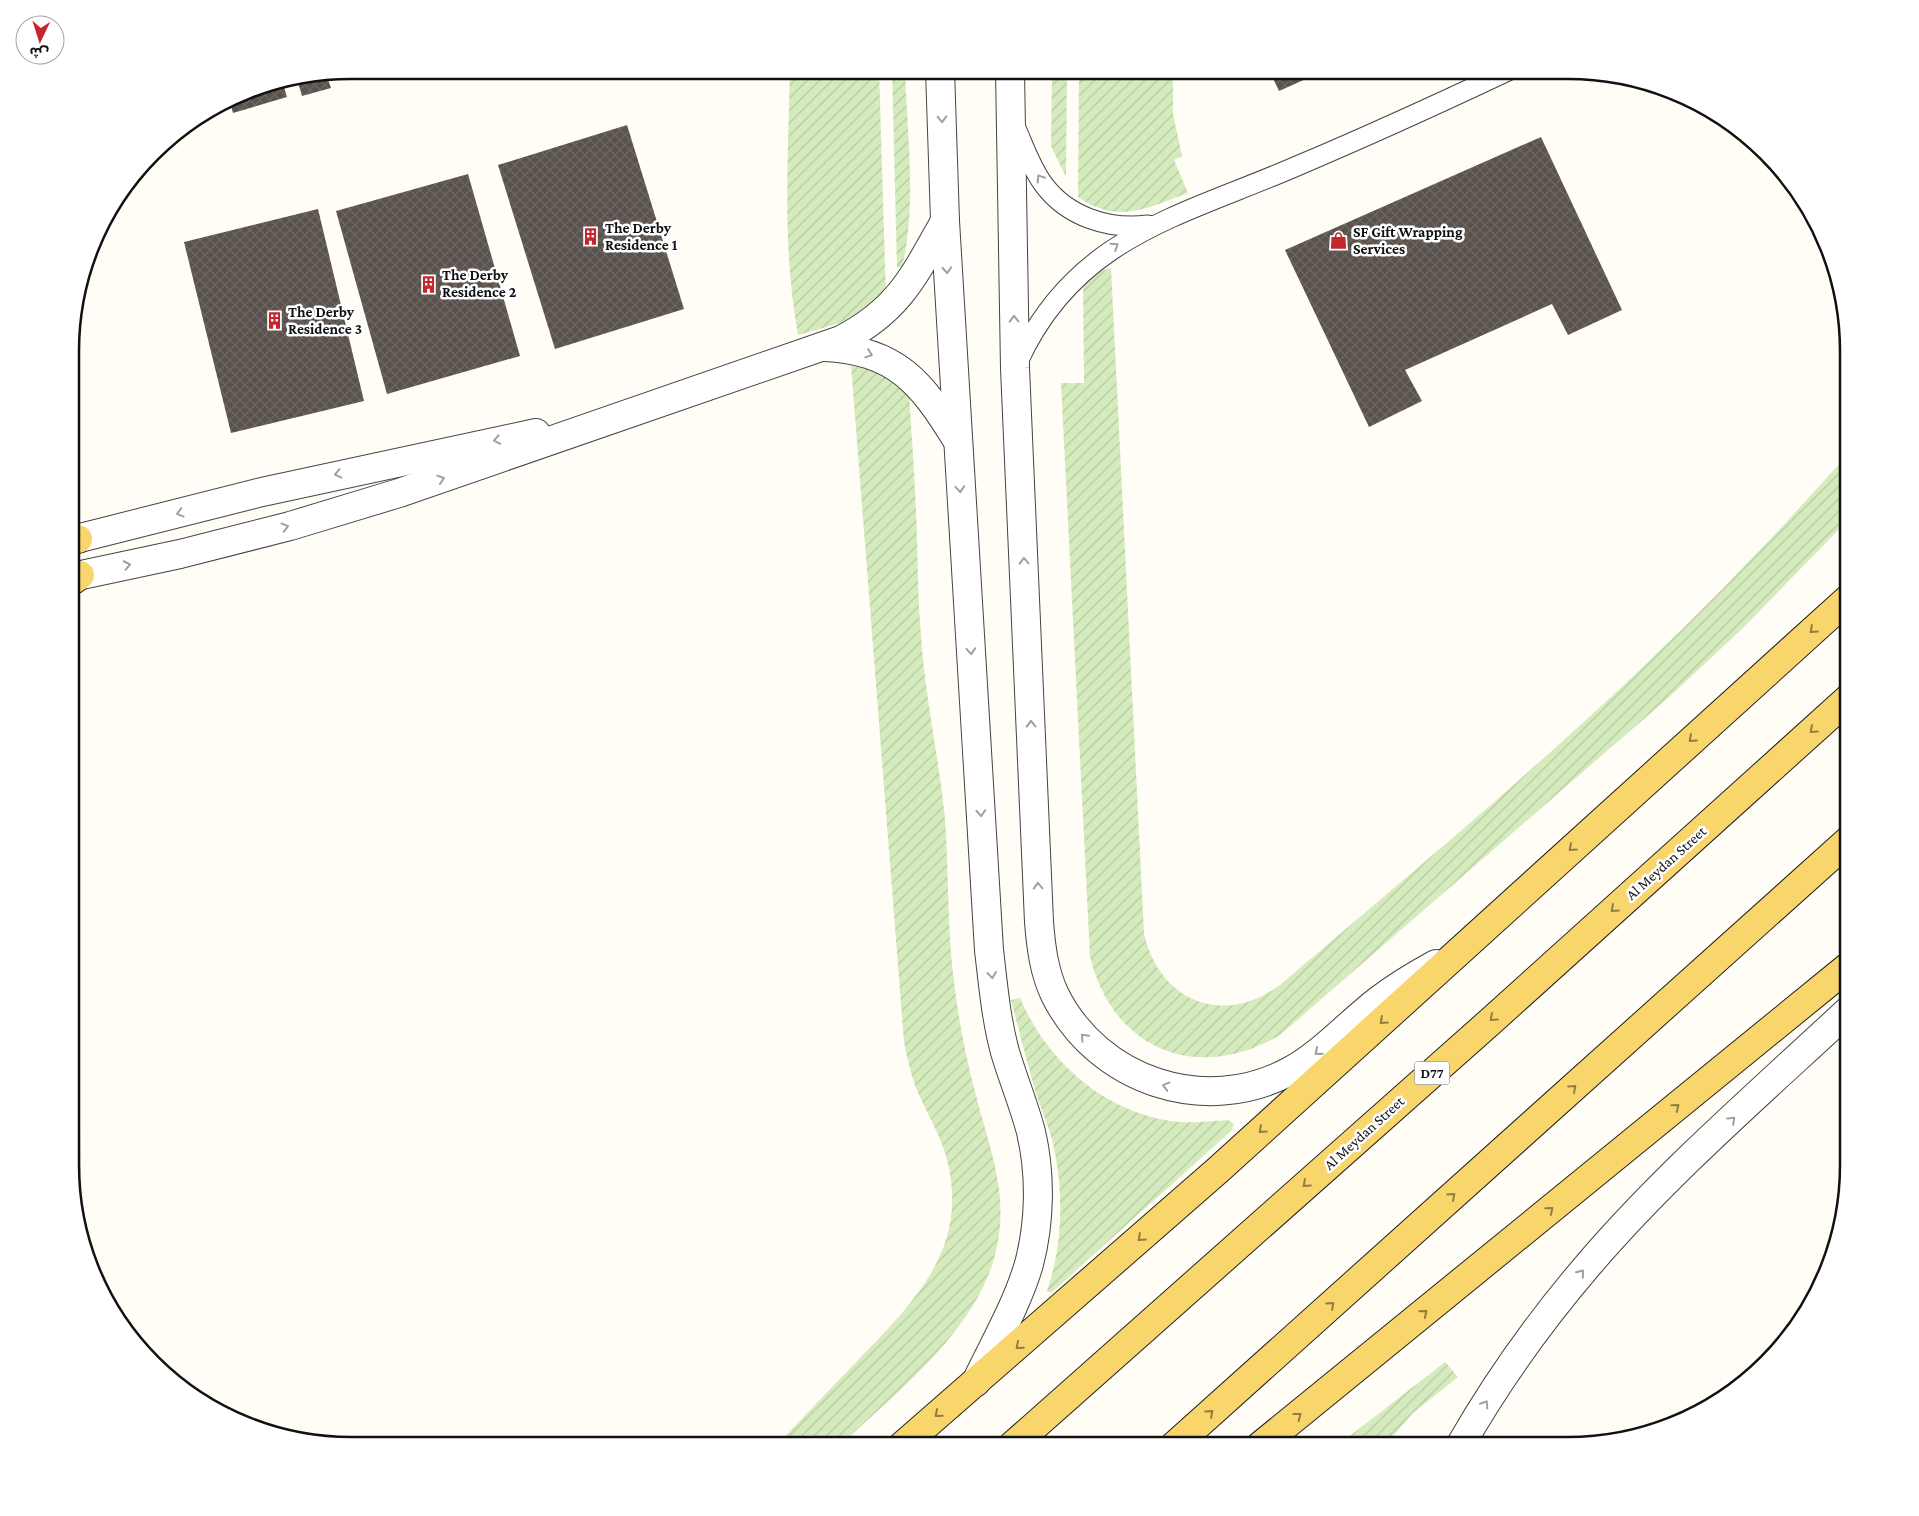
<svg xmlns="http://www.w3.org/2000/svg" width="1919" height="1516" viewBox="0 0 1919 1516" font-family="'Crimson Pro','Noto Sans Arabic',serif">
<defs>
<pattern id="garden-furrows" width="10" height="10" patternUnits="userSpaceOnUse" patternTransform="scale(1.25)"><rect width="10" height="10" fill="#d5ebbd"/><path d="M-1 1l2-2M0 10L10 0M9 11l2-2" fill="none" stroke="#b6c8a1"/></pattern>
<pattern id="building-cross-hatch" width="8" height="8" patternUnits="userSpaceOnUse" patternTransform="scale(1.25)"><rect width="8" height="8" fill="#5a524d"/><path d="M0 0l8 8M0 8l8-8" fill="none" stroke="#6d6662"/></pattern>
</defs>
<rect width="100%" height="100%" fill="#fffdf5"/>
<!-- garden -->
<g fill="url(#garden-furrows)">
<path d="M790,70H879L886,297L844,322L798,335C782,248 788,159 790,70Z"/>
<path d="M892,70H905C907,131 917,208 902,267H897Z"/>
<polygon points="1052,70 1067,70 1066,177 1051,146"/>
<path d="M1079,70H1173V114L1182,156L1174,160L1188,193C1146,208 1119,225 1078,197Z"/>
<path d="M1111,268L1144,934C1160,1002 1223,1027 1280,985C1404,879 1530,775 1648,662C1718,596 1785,525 1849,453V519L1743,628L1668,698L1280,1035C1198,1084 1112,1050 1090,956L1061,383H1084L1083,287L1100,271Z"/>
<path d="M851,365C878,369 888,378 909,394C912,443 916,491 917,540C918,572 918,604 921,636C925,697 939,758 945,819C949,873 947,928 954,982C959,1023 967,1064 978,1103C991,1153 1008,1193 997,1246C981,1328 898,1390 840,1446H776C804,1416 832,1387 860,1358C914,1302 968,1249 948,1164C943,1140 930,1119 920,1097C912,1080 908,1061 904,1042Z"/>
<polygon points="72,630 80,648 72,661"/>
<polygon points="71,909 77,972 82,1227 71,1184"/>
<path d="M1020,998C1047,1061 1102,1110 1170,1121C1190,1124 1208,1121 1228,1120L1234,1124L1231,1131L1051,1293L1047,1291C1063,1244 1064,1192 1053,1144C1049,1126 1041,1110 1036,1093C1027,1062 1019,1031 1011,1000Z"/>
<polygon points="1445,1362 1458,1377 1413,1413 1384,1446 1337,1446"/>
</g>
<!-- building -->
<g fill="url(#building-cross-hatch)">
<polygon points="1269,70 1326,70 1279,91"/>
<polygon points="326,74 331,88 302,96 297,79"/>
<polygon points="282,81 287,97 233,113 230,102 260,85"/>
<polygon points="627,125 684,309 555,349 498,165"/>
<polygon points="1541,137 1622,310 1568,335 1552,304 1405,370 1422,401 1369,427 1285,250"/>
<polygon points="468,174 520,356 387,394 336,211"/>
<polygon points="318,209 364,401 231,433 184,242"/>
</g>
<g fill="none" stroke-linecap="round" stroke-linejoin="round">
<defs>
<g id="service">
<path d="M1015,126C1024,146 1031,168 1044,185C1068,217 1109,230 1148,225"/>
<path d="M1018,362C1075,236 1182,216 1297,166C1368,136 1438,104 1508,71"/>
</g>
<g id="minor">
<path d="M825,347C896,350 922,383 957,440"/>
<polyline points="72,540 262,492 536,433"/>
<path d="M72,577L180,554L290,526L399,493L841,340C899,310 914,276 945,221"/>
</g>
<g id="tertiary">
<path d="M940,70L945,221L989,950C993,984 996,1019 1005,1052C1013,1079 1024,1105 1031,1132C1041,1175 1040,1222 1029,1264C1017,1305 994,1344 976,1382"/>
<path d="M1010,70L1015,368L1039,922C1041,947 1044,972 1055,995C1098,1081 1205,1117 1290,1071C1323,1053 1349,1023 1379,1000C1396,987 1416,975 1436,964"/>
<path d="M1460,1446C1497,1381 1541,1320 1589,1264C1666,1174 1762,1091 1849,1010"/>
</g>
<g id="primary">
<polyline points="72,538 78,539"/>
<polyline points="72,581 80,575"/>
<polyline points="902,1446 1218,1170 1849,598"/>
<polyline points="1012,1446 1491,1021 1849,698"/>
<polyline points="1174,1446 1849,840"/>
<polyline points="1260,1446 1849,966"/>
</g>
</defs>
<!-- service casing -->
<use href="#service" stroke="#444" stroke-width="21"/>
<!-- minor casing -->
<use href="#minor" stroke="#444" stroke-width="30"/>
<!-- tertiary casing -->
<use href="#tertiary" stroke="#444" stroke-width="30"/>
<!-- primary casing -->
<use href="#primary" stroke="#222" stroke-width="30"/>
<!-- service -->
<use href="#service" stroke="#fff" stroke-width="19"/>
<!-- minor -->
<use href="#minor" stroke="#fff" stroke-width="28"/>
<!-- tertiary -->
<use href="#tertiary" stroke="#fff" stroke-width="28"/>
<!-- primary -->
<use href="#primary" stroke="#f9d66b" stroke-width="28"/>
</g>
<!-- one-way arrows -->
<defs><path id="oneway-chevron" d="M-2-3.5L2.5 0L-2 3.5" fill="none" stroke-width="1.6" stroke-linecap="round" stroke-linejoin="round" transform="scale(1.25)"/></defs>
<g stroke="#a0a0a0">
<use href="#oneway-chevron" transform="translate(942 119) rotate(88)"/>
<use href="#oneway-chevron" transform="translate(1040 178) rotate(-123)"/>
<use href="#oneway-chevron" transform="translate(1115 246) rotate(-33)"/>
<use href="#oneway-chevron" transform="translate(947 270) rotate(87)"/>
<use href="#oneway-chevron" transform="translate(1014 319) rotate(-91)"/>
<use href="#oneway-chevron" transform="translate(869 354) rotate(19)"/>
<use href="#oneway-chevron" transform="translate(497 440) rotate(169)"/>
<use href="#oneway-chevron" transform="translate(338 474) rotate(167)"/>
<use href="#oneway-chevron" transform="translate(441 479) rotate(-18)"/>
<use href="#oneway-chevron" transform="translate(960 489) rotate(86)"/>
<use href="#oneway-chevron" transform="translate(180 513) rotate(165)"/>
<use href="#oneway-chevron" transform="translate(285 527) rotate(-15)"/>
<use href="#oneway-chevron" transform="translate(1024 561) rotate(-92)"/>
<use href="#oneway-chevron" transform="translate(127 565) rotate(-12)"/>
<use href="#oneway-chevron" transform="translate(971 651) rotate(86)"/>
<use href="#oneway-chevron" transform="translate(1031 724) rotate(-92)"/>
<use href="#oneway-chevron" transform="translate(981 813) rotate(86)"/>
<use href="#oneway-chevron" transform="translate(1038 886) rotate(-92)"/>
<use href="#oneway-chevron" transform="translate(992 975) rotate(83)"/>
<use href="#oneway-chevron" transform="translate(1084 1037) rotate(-133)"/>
<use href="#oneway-chevron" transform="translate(1318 1052) rotate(140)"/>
<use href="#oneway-chevron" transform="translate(1166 1086) rotate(-165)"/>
<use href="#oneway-chevron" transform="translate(1732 1120) rotate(-43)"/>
<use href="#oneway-chevron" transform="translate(1581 1273) rotate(-51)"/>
<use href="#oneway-chevron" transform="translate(1485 1404) rotate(-57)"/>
</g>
<g stroke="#917d42">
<use href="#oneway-chevron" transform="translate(1813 630) rotate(138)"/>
<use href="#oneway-chevron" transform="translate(1813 730) rotate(138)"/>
<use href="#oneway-chevron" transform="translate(1692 739) rotate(138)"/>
<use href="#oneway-chevron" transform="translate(1572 848) rotate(138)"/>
<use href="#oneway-chevron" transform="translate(1614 909) rotate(138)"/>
<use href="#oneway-chevron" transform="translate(1493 1018) rotate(138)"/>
<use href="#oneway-chevron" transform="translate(1383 1021) rotate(138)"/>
<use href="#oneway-chevron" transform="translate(1573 1088) rotate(-42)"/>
<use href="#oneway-chevron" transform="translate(1676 1107) rotate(-39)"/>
<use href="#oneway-chevron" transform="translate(1262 1130) rotate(138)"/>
<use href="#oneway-chevron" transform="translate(1306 1184) rotate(138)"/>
<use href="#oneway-chevron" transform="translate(1452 1196) rotate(-42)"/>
<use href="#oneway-chevron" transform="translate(1550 1210) rotate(-39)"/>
<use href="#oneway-chevron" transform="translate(1141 1238) rotate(138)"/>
<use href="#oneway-chevron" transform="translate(1331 1305) rotate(-42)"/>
<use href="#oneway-chevron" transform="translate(1424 1313) rotate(-39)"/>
<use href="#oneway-chevron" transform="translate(1019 1346) rotate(139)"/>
<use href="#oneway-chevron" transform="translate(1210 1413) rotate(-42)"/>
<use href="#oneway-chevron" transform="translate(938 1414) rotate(140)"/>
<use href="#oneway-chevron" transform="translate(1298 1416) rotate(-38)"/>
</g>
<!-- icons -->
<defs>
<symbol id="building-bare" viewBox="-9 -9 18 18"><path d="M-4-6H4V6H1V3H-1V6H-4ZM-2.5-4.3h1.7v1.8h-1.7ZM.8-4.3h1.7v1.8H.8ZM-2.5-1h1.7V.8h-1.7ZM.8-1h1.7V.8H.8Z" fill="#c4262e" stroke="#fff" stroke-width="2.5" paint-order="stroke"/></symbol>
<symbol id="shop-bare" viewBox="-9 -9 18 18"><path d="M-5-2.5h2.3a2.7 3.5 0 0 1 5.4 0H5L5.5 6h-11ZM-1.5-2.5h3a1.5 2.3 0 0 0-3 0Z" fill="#c4262e" stroke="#fff" stroke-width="2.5" paint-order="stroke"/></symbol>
</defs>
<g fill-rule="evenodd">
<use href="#building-bare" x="578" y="224" width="25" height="25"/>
<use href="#shop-bare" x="1326" y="228" width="25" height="25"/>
<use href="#building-bare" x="416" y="272" width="25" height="25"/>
<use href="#building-bare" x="262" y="308" width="25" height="25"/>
</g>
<g text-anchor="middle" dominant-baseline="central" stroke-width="5" stroke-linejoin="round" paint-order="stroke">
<!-- shield labels -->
<rect fill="#fff" stroke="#585858" stroke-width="1" x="1414.5" y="1061.5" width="35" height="23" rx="4"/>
<g font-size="14" font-weight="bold" fill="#111">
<text x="1432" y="1073">D77</text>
</g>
<!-- poi labels -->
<g font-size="15" font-weight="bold" fill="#111" stroke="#fff" text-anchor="start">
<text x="605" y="228">The Derby<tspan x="605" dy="17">Residence 1</tspan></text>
<text x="1353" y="232">SF Gift Wrapping<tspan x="1353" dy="17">Services</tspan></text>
<text x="442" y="275">The Derby<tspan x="442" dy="17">Residence 2</tspan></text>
<text x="288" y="312">The Derby<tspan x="288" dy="17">Residence 3</tspan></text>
</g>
<!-- street labels -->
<g font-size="15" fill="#111" stroke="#fff">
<text transform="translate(1666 863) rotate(-42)">Al Meydan Street</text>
<text transform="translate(1364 1133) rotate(-42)">Al Meydan Street</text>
</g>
</g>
<!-- crop -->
<path d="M0 0H1919V1516H0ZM351 79H1568A272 272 0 0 1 1840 351V1165A272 272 0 0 1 1568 1437H351A272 272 0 0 1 79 1165V351A272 272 0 0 1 351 79Z" fill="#fff" fill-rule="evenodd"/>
<path fill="none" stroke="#111" stroke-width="2.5" d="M351 79H1568A272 272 0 0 1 1840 351V1165A272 272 0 0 1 1568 1437H351A272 272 0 0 1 79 1165V351A272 272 0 0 1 351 79Z"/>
<!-- north arrow -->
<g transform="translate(40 40) rotate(184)"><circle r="24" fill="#ffffff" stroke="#a0a0a0"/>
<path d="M0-4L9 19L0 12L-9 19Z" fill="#c4262e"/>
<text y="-8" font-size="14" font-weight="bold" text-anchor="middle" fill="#111111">ش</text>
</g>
</svg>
